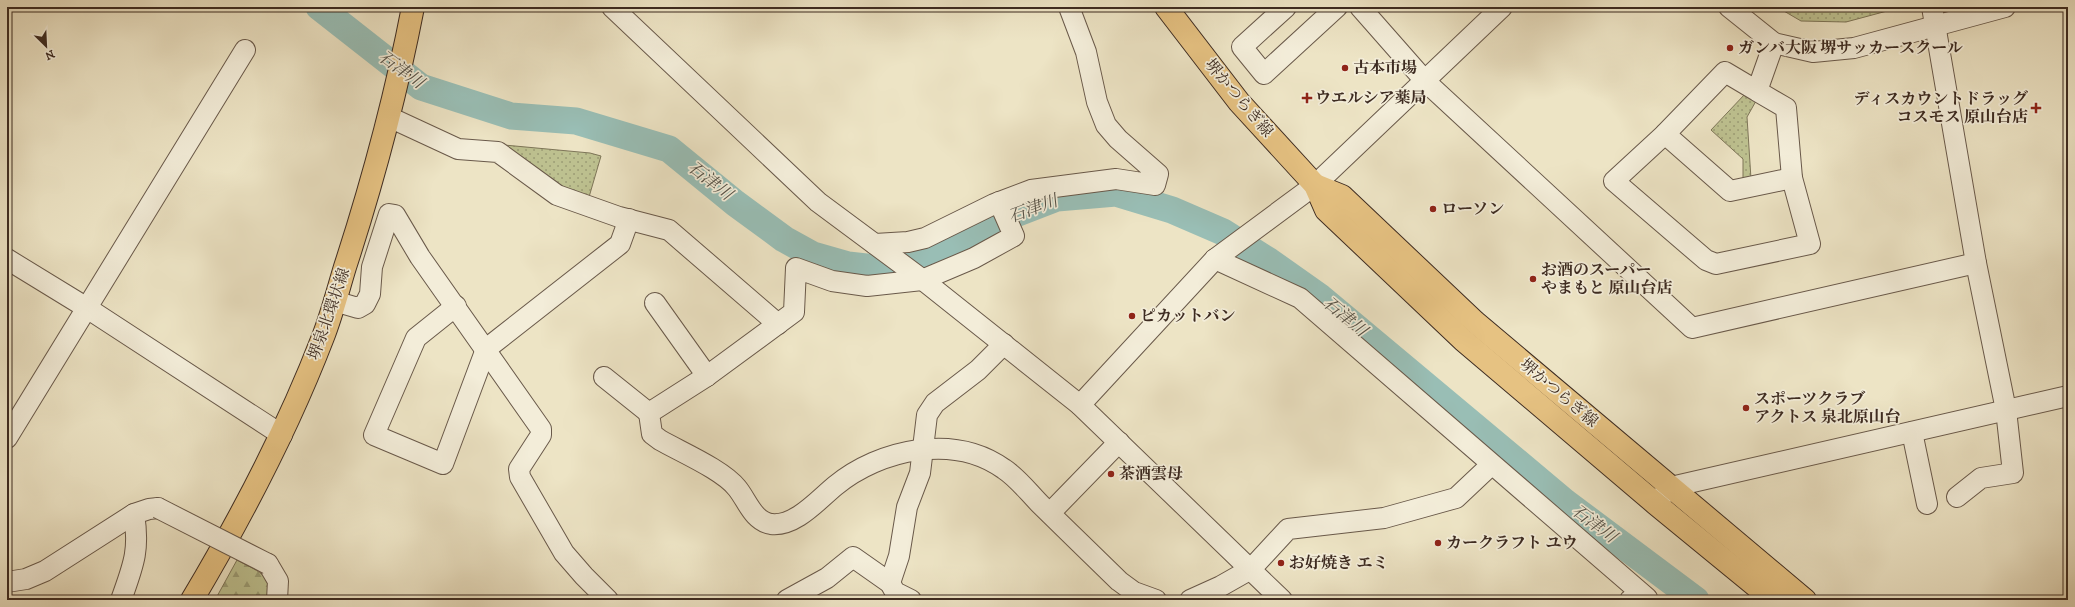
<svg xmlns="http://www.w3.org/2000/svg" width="2075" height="607" viewBox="0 0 2075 607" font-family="'IM FELL DW Pica','Noto Serif JP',serif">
<defs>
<pattern id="forest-firs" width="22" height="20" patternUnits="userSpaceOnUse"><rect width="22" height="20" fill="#bec291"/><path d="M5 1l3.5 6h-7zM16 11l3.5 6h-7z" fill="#9c9e76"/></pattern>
<pattern id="park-dots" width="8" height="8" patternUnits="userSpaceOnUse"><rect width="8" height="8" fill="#bec291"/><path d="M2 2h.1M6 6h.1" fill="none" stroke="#9c9e76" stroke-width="1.8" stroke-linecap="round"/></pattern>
</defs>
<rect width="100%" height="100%" fill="#ede4c5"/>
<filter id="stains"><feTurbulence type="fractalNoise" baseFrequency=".005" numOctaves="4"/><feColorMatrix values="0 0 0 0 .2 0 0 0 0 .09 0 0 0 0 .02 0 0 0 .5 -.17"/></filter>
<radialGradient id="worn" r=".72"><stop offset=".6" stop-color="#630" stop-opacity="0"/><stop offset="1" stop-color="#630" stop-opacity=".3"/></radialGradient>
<!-- forest -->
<path fill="url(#forest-firs)" stroke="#7e7659" d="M237,560C255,570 274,575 272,600H215Z"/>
<!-- park -->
<g fill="url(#park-dots)" stroke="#7e7659">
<polygon points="1777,7 1902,7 1846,22 1801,21"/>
<polygon points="1745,94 1756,101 1747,117 1751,179 1743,180 1743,159 1711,130"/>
<polygon points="504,145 590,153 601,156 589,197 560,188"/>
</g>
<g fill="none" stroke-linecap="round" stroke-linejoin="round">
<!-- river -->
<polyline stroke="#99beb5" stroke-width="27" points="319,7 421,87 511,116 576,121 669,149 735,203 784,239 813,255 848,265 875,268 915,260 1013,215 1057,198 1116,193 1172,210 1223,232 1269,261 1320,297 1565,502 1696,600"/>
<defs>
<g id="minor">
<polyline points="612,7 818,202 919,277 1080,405 1282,600"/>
<polyline points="1286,7 1242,47 1264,74 1337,7"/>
<polyline points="1360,7 1426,82 1692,328 1976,263"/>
<polyline points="1729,7 1774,43 1813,52 1854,48 2005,7"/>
<polyline points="1932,7 1976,263 2006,410 2013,473 1981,478 1957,497"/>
<polyline points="1757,91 1786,108 1792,178 1810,244 1716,264 1706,260 1614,181 1665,134 1725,72 1757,91 1774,43"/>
<polyline points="389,117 458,149 498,152 557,195 619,217 669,230 778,324"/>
<polyline points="1665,134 1730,191 1792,178"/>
<path d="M999,202L1014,236L974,258L922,280L867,286L832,281L796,268L794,312L707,376L649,413L652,434L660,440C681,452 723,470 737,488C747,500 753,521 771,524C795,527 818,500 835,486C880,449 954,433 1004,469C1018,478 1029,493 1041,505C1067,530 1093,556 1119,581L1134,592L1156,600"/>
<polyline points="875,244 908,242 925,238 994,204 1031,190 1116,179 1155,185 1158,174 1118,139 1106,125 1097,102 1086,52 1069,7"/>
<polyline points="7,259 87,308 282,435"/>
<polyline points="1215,259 1300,298 1647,598 1630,600"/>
<polyline points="334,301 358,308 365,304 370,294 372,267 389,214 395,215 420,257 541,429 541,435 519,469 520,477 564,553 584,576 608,600"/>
<polyline points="655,303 707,376"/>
<polyline points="456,306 416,338 374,435 443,464 486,349 620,244 629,219"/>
<polyline points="604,377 649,413"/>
<polyline points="1080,405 1215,259 1315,185 1502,7"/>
<polyline points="1912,432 1927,504"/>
<polyline points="7,438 245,50"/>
<polyline points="1662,496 1671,487 2068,396"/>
<polyline points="1050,513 1119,442"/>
<polyline points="268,564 278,581 277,600"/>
<polyline points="7,582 26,579 45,571 134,514 149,509 158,508"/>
<polyline points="890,583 899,556 907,507 920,473 927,415 935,403 978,370 1004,344"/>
<path d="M121,600C133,566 140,551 134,514"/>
<polyline points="787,600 827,578 853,557 890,583 895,592 911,600"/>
<polyline points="1190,600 1221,586 1251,569 1288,529 1384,518 1456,498 1491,465"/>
</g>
<g id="major">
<polyline points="1166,7 1239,102 1315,185 1326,210 1463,340 1656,504 1773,600"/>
<polyline points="1315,185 1342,196 1475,322 1805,600"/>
<path d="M192,600C242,516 288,428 323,337C332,314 338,290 345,267C373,181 396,95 413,7"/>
</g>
</defs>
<!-- minor casing -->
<use href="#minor" stroke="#69594a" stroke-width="22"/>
<!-- major casing -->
<use href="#major" stroke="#3d2b21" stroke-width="24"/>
<!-- minor -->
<use href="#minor" stroke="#f3edd9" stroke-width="20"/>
<!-- major -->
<use href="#major" stroke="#e6c282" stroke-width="22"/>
<defs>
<polyline id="minor-bridge" points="158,508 268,564"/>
</defs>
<!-- minor-bridge casing -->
<use href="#minor-bridge" stroke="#69594a" stroke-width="22" stroke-linecap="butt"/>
<!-- minor-bridge -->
<use href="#minor-bridge" stroke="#f3edd9" stroke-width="20"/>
</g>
<!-- markers -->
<g fill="#8f2418" stroke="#f3edd9" stroke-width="1.5">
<circle cx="1730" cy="48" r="4"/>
<circle cx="1345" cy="68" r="4"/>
<path d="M1305 92h4v4h4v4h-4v4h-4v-4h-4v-4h4z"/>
<path d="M2034 102h4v4h4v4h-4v4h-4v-4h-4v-4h4z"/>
<circle cx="1433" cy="209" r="4"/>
<circle cx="1533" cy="279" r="4"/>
<circle cx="1132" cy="316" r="4"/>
<circle cx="1746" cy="408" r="4"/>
<circle cx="1111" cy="474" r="4"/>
<circle cx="1438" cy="543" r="4"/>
<circle cx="1281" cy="563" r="4"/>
</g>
<g text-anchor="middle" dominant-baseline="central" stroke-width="3.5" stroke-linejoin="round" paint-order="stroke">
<!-- poi labels -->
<g font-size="16" font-weight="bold" fill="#3d2b21" stroke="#f3edd9" text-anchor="start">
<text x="1738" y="48">ガンバ大阪 堺サッカースクール</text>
<text x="1353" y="68">古本市場</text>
<text x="1315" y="98">ウエルシア薬局</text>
<text x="2028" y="99" text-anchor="end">ディスカウントドラッグ<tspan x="2028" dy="18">コスモス 原山台店</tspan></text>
<text x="1441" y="209">ローソン</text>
<text x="1541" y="270">お酒のスーパー<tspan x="1541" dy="18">やまもと 原山台店</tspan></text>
<text x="1140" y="316">ピカットバン</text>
<text x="1754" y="399">スポーツクラブ<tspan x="1754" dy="18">アクトス 泉北原山台</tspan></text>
<text x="1119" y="474">茶酒雲母</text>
<text x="1446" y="543">カークラフト ユウ</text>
<text x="1289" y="563">お好焼き エミ</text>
</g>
<!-- street labels -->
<g font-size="16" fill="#3d2b21" stroke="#f3edd9">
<text transform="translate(1239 98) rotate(50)">堺かつらぎ線</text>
<text transform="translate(329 314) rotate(-71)">堺泉北環状線</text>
<text transform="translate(1559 393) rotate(40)">堺かつらぎ線</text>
</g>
<!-- water labels -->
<g font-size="17" font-style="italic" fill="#545046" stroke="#f3edd9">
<text transform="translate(401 70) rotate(36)">石津川</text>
<text transform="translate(710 181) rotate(38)">石津川</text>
<text transform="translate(1033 209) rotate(-20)">石津川</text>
<text transform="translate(1345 317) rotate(40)">石津川</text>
<text transform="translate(1594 524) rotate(37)">石津川</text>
</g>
</g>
<!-- margin -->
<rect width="2075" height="607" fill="none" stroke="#ede4c5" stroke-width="24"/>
<rect x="8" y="8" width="2059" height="591" fill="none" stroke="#3d2b21" stroke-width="2"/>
<rect x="12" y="12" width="2051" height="583" fill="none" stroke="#3d2b21"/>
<!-- north arrow -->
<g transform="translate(46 46) rotate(156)" stroke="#f3edd9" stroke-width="3" paint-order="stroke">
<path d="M0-3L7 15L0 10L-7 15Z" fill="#3d2b21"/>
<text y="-6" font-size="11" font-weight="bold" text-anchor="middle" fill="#3d2b21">N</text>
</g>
<rect width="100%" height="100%" filter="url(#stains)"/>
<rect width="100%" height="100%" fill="url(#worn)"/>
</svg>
